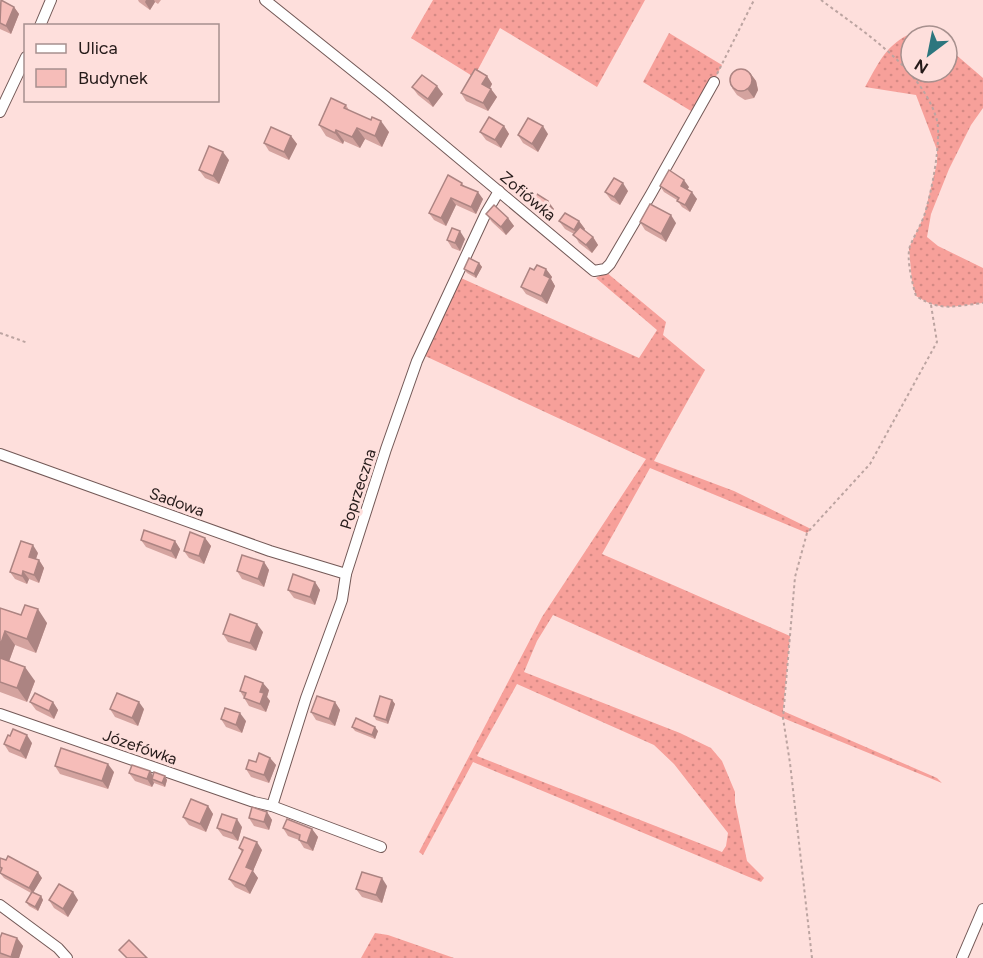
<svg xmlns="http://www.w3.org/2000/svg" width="983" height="958" viewBox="0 0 983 958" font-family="Figtree,sans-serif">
<defs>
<pattern id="grass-dots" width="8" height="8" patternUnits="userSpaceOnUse" patternTransform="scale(1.5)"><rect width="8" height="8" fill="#f7a09a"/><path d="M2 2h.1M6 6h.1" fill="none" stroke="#d48984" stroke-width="1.8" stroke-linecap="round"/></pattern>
</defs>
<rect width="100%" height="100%" fill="#fedfdc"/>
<!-- grass -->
<g fill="url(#grass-dots)" fill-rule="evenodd">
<polygon points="433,0 645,0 597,87 500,28 474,77 411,38"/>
<path d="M919,30H927L934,36H911V72H947V47L983,78V108L971,125L949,169L931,214L927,237L938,246L983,268V303C954,306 941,312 916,296L912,282L909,248L924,216L937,163V150L916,95L865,87C881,59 887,42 919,30Z"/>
<polygon points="669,33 722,65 696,114 643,82"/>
<path d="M606,272L666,322L663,335L705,370L654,461L734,491L811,529L807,533L650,468L602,554L790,636L783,711L937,778L942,783L783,718L553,615L537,641L524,672L680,733L711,748L722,761L735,792V802L747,861L764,878L761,882L473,762L423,855L419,852L542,617L646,459L423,355L461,278L639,358L657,330L596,278ZM517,684L654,745L674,764L728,833L726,846L722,852L477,756Z"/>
<polygon points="375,933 388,935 454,958 361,958"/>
</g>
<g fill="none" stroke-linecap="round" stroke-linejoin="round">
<defs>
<g id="minor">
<polyline points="265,0 386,97 594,271 605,269 610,264 651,194 714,82"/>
<polyline points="40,26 51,0"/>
<polyline points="0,112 26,57"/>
<polyline points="0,454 270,551 346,574"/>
<polyline points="0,714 254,802 272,806 381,847"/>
<polyline points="272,806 306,698 342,600 346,574 386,449 417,361 486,213 499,191"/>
<polyline points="0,905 58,948 67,958"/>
<polyline points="962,958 983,909"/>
</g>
</defs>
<!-- minor casing -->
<use href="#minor" stroke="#735957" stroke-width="12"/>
<!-- path -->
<g stroke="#bca4a1" stroke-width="2" stroke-dasharray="3 3" stroke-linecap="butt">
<path d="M821,0C861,30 920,67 936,117C943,136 931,196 924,216C920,227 914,236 910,246C906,258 912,283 916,296C941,312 954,306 983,303"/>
<polyline points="717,74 754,0"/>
<polyline points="0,333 28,343"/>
<polyline points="812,958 790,763 783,718 795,577 807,533 870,464 937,342 931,305"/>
</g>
<!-- minor -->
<use href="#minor" stroke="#fff" stroke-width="10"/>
</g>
<!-- wall -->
<g fill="#d4a39f">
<polygon points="138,0 161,0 158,4 155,2 150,10 139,2"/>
<polygon points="0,2 14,7 19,14 11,34 0,29"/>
<polygon points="750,73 756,81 758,90 754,98 745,100 737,95 732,88"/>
<polygon points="487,76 492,84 490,88 497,97 488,111 466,101 461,93"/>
<polygon points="412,87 443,94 433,107 418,95"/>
<polygon points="346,105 349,110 389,132 382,147 365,139 360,148 344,141 343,144 326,136 319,125"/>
<polygon points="504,126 509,134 501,148 486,140 480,132"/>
<polygon points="548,134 538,152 523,143 518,135"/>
<polygon points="291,136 297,144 289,160 269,151 264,143"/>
<polygon points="229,160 219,184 205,178 199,170"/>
<polygon points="462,183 464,186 483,199 476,214 456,205 446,226 434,220 429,213"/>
<polygon points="660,186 689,187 687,190 697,199 690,212 682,207 677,200 664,192"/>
<polygon points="628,191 620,205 611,200 605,192"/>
<polygon points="530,200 554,209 549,216 535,208"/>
<polygon points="486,214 508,218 514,226 506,235 492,222"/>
<polygon points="559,221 579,221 585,229 584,230 593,237 598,245 592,253 579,243 574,234 565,229"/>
<polygon points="640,222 676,223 666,242 645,230"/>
<polygon points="465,239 460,251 452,248 447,240"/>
<polygon points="479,263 482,267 476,278 467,273 464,269"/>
<polygon points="546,269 552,277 551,279 555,286 547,304 526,294 521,287 534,270"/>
<polygon points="205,538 211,546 204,564 189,558 184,551"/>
<polygon points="141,540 175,541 180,549 176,559 146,547"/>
<polygon points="38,553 36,559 39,560 44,568 39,583 29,579 27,584 15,579 10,572"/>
<polygon points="264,562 269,570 264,587 242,579 237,571"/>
<polygon points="315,582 320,590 315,605 294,598 288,590"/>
<polygon points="0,608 47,623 36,653 15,645 9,661 35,681 27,702 0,692"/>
<polygon points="263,632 256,651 228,642 223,634"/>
<polygon points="269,690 267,697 270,701 266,712 249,706 240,691"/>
<polygon points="392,700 395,704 388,724 376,720 374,716"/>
<polygon points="30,702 53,702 58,710 54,719 36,710"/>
<polygon points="335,702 340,710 335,726 316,720 311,712"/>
<polygon points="110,709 144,709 138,726 115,717"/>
<polygon points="221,719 246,721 242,733 226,727"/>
<polygon points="352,727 378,731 375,739 355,731"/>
<polygon points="32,743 26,759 9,752 4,744"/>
<polygon points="270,758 276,765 269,783 251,777 246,769 256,762"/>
<polygon points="55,766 114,772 108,789 60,774"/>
<polygon points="150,771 153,776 165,776 167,780 165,787 154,783 152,787 135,781 129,773"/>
<polygon points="208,806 213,814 206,832 189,825 183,817"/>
<polygon points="267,812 272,820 269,830 254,826 249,818"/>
<polygon points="242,827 238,841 223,836 217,828"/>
<polygon points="283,828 312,829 318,837 313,851 304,848 299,840 288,836"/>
<polygon points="239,848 262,850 253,871 258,878 250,894 235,887 229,879 242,852"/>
<polygon points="0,858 42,878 33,892 41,896 43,900 38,911 29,906 26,902 31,893 4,878 0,873"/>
<polygon points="387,886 382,903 362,897 356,889"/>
<polygon points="49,900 78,900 68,917 54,908"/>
<polygon points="0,938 17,938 23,946 19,958 0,958"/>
</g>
<!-- shaded-wall -->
<g fill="#ac8482">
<polygon points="146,0 154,0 155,2 150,10 145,2"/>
<polygon points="14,7 19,14 11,34 6,26"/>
<polygon points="750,73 756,81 758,90 754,98 748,90"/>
<polygon points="487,76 492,84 488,92 482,84"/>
<polygon points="437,86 443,94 433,107 428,99"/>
<polygon points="491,89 497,97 488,111 483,103"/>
<polygon points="381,121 389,132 382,147 375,136"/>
<polygon points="504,126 509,134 501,148 495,140"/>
<polygon points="543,126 548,134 538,152 532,144"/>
<polygon points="357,128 365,139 360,148 352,137"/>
<polygon points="336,130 344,141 343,144 335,133"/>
<polygon points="291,136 297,144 289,160 284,152"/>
<polygon points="223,152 229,160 219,184 213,176"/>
<polygon points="684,180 689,187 685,193 681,186"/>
<polygon points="623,183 628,191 620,205 614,197"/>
<polygon points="478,192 483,199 476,214 471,207"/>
<polygon points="692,192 697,199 690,212 685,205"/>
<polygon points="451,198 456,205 446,226 441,218"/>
<polygon points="548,201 554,209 549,216 544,209"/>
<polygon points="671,215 676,223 666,242 661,234"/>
<polygon points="508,218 514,226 506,235 501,227"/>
<polygon points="579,221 585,229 580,238 574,230"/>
<polygon points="460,231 465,239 460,251 455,243"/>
<polygon points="593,237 598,245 592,253 586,245"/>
<polygon points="479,263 482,267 476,278 474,274"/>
<polygon points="546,269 552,277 551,279 555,286 547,304 541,296 544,275"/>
<polygon points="205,538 211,546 204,564 199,556"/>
<polygon points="175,541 180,549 176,559 171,551"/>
<polygon points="33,545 38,553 34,564 29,557"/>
<polygon points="39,560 44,568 39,583 34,575"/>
<polygon points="264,562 269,570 264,587 258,579"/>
<polygon points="23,571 29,579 27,584 22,576"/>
<polygon points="315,582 320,590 315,605 310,597"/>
<polygon points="38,609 47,623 36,653 27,639"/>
<polygon points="257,624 263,632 256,651 250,643"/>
<polygon points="5,631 15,645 6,670 0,662 0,646"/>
<polygon points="25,667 35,681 27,702 17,688"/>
<polygon points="263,683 269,690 267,697 270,701 266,712 260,704 260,692"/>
<polygon points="392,700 395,704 388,724 386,720"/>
<polygon points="53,702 58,710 54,719 49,711"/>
<polygon points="139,702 144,709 138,726 132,718"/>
<polygon points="335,702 340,710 335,726 329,719"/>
<polygon points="240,713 246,721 242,733 236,725"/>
<polygon points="375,727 378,731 375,739 372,735"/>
<polygon points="27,735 32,743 26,759 20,751"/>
<polygon points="270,758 276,765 269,783 264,775"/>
<polygon points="108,764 114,772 108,789 102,781"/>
<polygon points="150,771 155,779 152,779 154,783 152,787 147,779"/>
<polygon points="165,776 167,780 165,787 162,783"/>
<polygon points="208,806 213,814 206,832 200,824"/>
<polygon points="267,812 272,820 269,830 264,822"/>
<polygon points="237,819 242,827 238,841 232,833"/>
<polygon points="312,829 318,837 313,851 307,843"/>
<polygon points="257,842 262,850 253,871 258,878 250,894 245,886 246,867"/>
<polygon points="38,872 42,878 33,893 29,888"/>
<polygon points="382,878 387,886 382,903 376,895"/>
<polygon points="73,892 78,900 68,917 63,909"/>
<polygon points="41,896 43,900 38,911 35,907"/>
<polygon points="17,938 23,946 19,958 12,958 11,957"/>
</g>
<!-- building -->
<g fill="#f6bdb9" stroke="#ac8482" stroke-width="1.5">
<polygon points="1,0 14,7 6,26 0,23"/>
<circle cx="741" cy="80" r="11"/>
<polygon points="475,69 487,76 482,84 491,89 483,103 461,93"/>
<polygon points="422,75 437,86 428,99 412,87"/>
<polygon points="331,98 346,105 344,108 371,120 372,117 381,121 375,136 357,128 352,137 336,130 335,133 319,125"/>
<polygon points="489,117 504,126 495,140 480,132"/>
<polygon points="528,118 543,126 532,144 518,135"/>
<polygon points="271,127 291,136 284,152 264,143"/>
<polygon points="209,146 223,152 213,176 199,170"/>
<polygon points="669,170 684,180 681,186 692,192 685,205 677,201 679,198 660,186"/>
<polygon points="448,175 462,183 461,185 478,192 471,207 451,198 441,218 429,213"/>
<polygon points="614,178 623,183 614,197 605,192"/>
<polygon points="534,194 537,194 548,201 544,209 530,200"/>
<polygon points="650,204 671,215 661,234 640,222"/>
<polygon points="494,205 508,218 501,227 486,214"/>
<polygon points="565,213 579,221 574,230 559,221"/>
<polygon points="580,227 593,237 586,245 573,235"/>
<polygon points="452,228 460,231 455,243 447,240"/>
<polygon points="469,258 479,263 474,274 464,269"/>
<polygon points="537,265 546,269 544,275 550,278 541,296 521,287 530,268 534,270"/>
<polygon points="144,530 175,541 171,551 141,540"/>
<polygon points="190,532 205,538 199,556 184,551"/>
<polygon points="21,541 33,545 29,557 39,560 34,575 23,571 22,576 10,572"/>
<polygon points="242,555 264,562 258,579 237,571"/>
<polygon points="293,574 315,582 310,597 288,590"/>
<polygon points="25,605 38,609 27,639 5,631 0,646 0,608 21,615"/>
<polygon points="230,614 257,624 250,643 223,634"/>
<polygon points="0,658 25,667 17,688 0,682"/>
<polygon points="245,676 263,683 260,692 264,693 260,704 244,698 246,693 240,691"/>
<polygon points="35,693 53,702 49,711 30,702"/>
<polygon points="117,693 139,702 132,718 110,709"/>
<polygon points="317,696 335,702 329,719 311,712"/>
<polygon points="380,696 392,700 386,720 374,716"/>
<polygon points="225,708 240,713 236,725 221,719"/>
<polygon points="356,718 375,727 372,735 352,727"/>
<polygon points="13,729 27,735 20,751 4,744 8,735 10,736"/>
<polygon points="61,748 108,764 102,781 55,766"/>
<polygon points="259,753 270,758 264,775 246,769 249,760 256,762"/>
<polygon points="132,765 150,771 147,779 129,773"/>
<polygon points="154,772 165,776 162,783 152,779"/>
<polygon points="191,799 208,806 200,824 183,817"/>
<polygon points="252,807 267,812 264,822 249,818"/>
<polygon points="222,814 237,819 232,833 217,828"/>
<polygon points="287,819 312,829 307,843 299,840 300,835 283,828"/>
<polygon points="244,837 257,842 246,867 253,870 245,886 229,879 243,850 239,848"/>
<polygon points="8,856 38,872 29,888 0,873 2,868 0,867 0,858 6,860"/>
<polygon points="362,872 382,878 376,895 356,889"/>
<polygon points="59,884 73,892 63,909 49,900"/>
<polygon points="32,892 41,896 35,907 26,902"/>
<polygon points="2,933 17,938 11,957 0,953 0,938"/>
<polygon points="129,940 147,958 127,958 119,950"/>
</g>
<g text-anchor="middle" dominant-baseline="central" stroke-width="6" stroke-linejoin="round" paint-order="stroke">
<!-- street labels -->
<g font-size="16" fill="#251a19" stroke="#fedfdc">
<text transform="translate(528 196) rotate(40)">Zofiówka</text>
<text transform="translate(358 489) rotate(-72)">Poprzeczna</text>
<text transform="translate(177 502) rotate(20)">Sadowa</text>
<text transform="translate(140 747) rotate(19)">Józefówka</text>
</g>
</g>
<!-- legend -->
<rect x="24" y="24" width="195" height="78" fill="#fedfdc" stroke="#a7908e" stroke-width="1.5"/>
<rect x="36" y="44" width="30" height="9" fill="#ffffff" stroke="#a7908e" stroke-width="1.5"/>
<text x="78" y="54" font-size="18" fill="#251a19">Ulica</text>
<rect x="36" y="69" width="30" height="18" fill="#f6bdb9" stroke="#a7908e" stroke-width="1.5"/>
<text x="78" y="84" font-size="18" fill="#251a19">Budynek</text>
<!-- north arrow -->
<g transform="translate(929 54) rotate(212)"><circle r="28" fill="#fedfdc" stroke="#a7908e" stroke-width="1.5"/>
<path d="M0-4.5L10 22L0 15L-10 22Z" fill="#2d767e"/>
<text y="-9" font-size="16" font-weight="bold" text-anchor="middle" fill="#251a19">N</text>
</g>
</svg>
